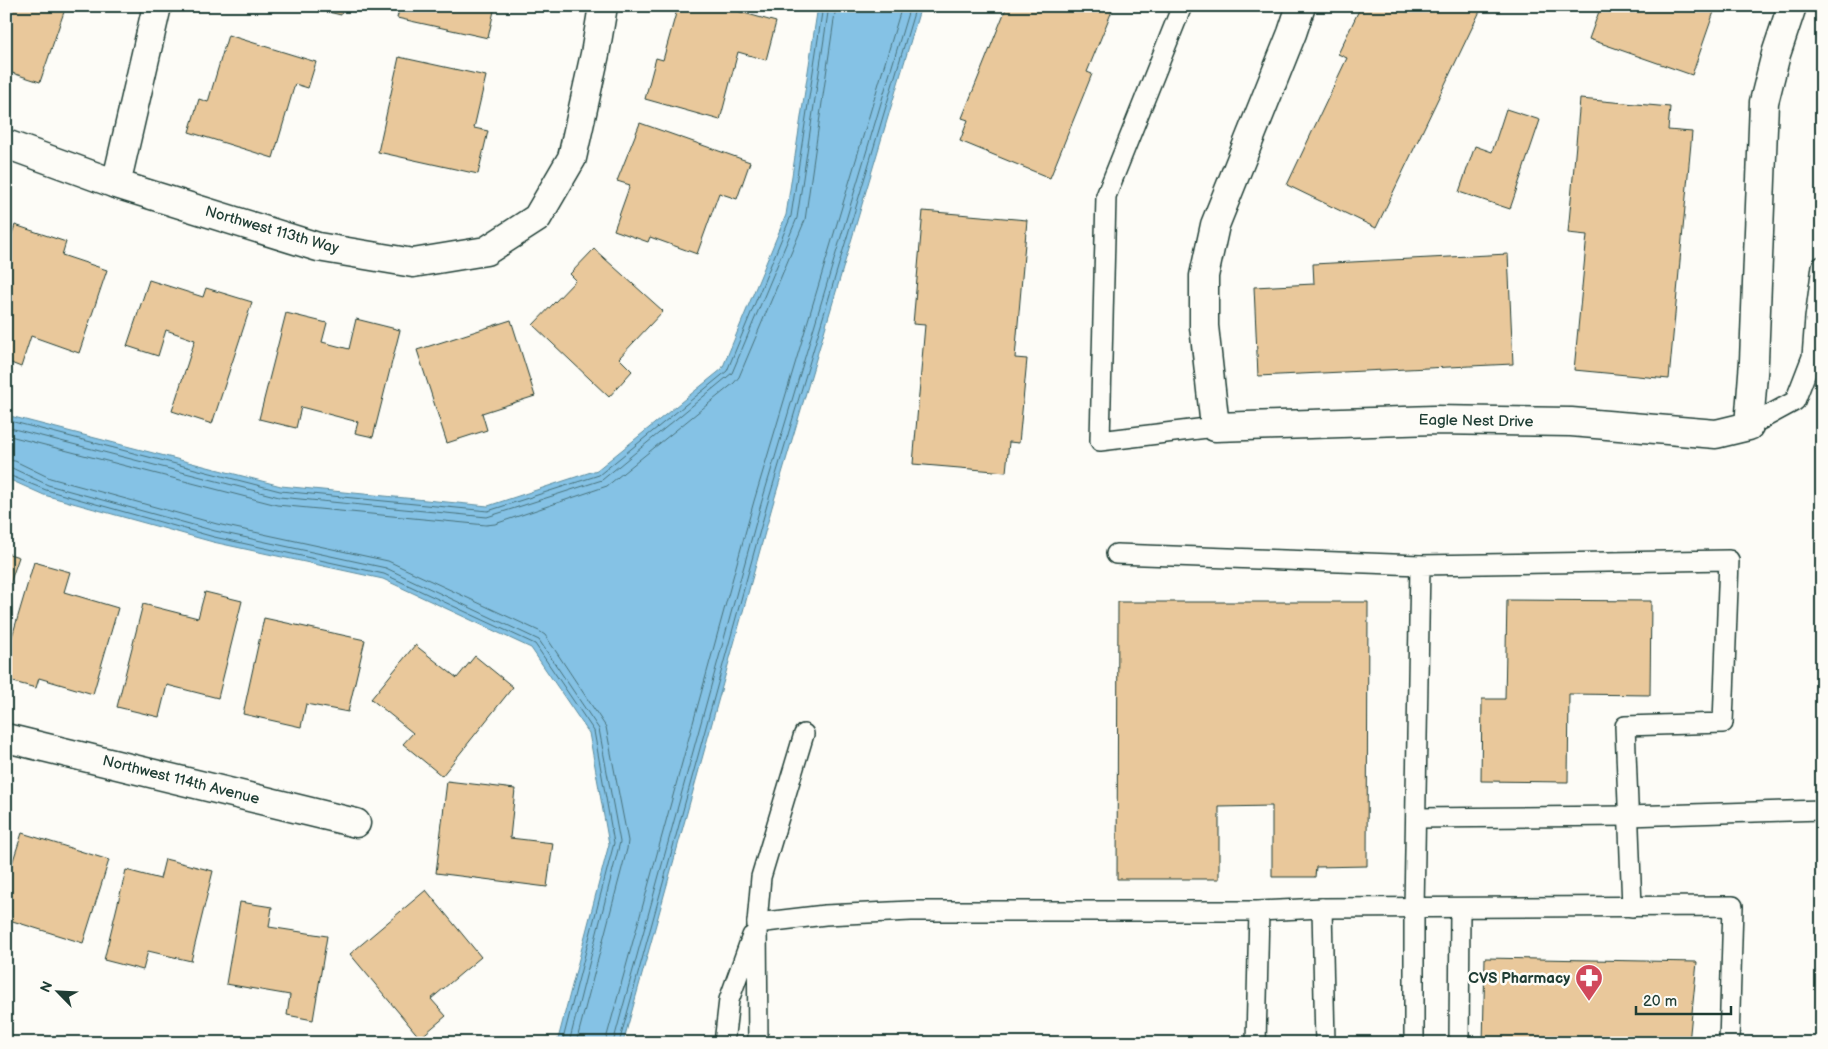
<svg xmlns="http://www.w3.org/2000/svg" width="1828" height="1049" viewBox="0 0 1828 1049" font-family="'Balsamiq Sans',sans-serif">
<rect width="100%" height="100%" fill="#fdfcf7"/>
<filter id="ink" filterUnits="userSpaceOnUse"><feTurbulence type="fractalNoise" baseFrequency=".02" numOctaves="2"/><feDisplacementMap in="SourceGraphic" scale="10" xChannelSelector="R" yChannelSelector="G"/><feConvolveMatrix kernelMatrix="1 2 1 2 8 2 1 2 1" color-interpolation-filters="sRGB"/></filter>
<g filter="url(#ink)">
<!-- water -->
<polygon fill="#85c2e5" stroke="#5c8d9e" points="818,6 921,6 772,507 623,1043 557,1043 609,844 589,733 531,648 383,579 213,542 44,495 6,478 6,415 281,486 488,506 597,470 722,369 786,215"/>
<g fill="none" stroke-linecap="round" stroke-linejoin="round">
<!-- shore -->
<g stroke="#48727b" stroke-width="1">
<polyline points="6,420 280,491 488,511 599,475 727,371 791,216 823,6"/>
<polyline points="6,427 279,497 487,517 602,480 732,373 797,218 829,6"/>
<polyline points="6,435 277,505 486,525 495,524 607,486 734,383 739,377 805,220 836,6"/>
<polyline points="6,460 15,461 50,478 217,524 388,561 539,631 545,635 606,727 628,841 627,849 576,1043"/>
<polyline points="6,467 12,468 48,485 215,531 386,568 539,640 599,729 620,842 569,1043"/>
<polyline points="6,474 46,490 214,537 384,574 535,644 594,731 614,843 562,1043"/>
<polyline points="605,1043 754,501 902,6"/>
<polyline points="613,1043 761,504 910,6"/>
<polyline points="619,1043 767,505 916,6"/>
</g>
</g>
<!-- building -->
<g fill="#e9c89b" stroke="#1f3d34">
<polygon points="6,6 66,6 40,82 6,71"/>
<polygon points="262,6 281,6 280,10"/>
<polygon points="304,6 343,6 341,15"/>
<polygon points="400,6 495,6 488,38 397,18"/>
<polygon points="678,6 719,6 776,22 766,60 738,52 720,120 645,99 656,58 663,60"/>
<polygon points="1007,6 1114,6 1087,72 1092,74 1050,178 960,141 968,120 962,118"/>
<polygon points="1361,6 1482,7 1376,228 1287,185 1347,58 1338,54"/>
<polygon points="1601,6 1716,6 1692,75 1589,39"/>
<polygon points="228,35 316,62 308,88 295,84 273,158 189,132 199,99 208,102"/>
<polygon points="399,57 486,76 474,128 488,131 478,174 378,152"/>
<polygon points="1580,99 1670,107 1668,130 1692,132 1669,379 1574,370 1587,235 1568,233"/>
<polygon points="1506,109 1540,120 1510,209 1459,192 1475,146 1492,152"/>
<polygon points="640,123 750,162 737,199 719,193 697,254 650,237 648,242 614,230 630,185 617,181"/>
<polygon points="923,211 1027,220 1015,358 1027,359 1019,443 1009,442 1006,472 913,464 925,325 913,324"/>
<polygon points="15,225 66,242 62,255 107,270 79,353 31,336 21,367 6,361 6,251"/>
<polygon points="594,249 663,311 619,358 632,371 609,397 533,325 576,280 570,274"/>
<polygon points="1508,254 1513,364 1258,376 1254,287 1314,284 1313,264"/>
<polygon points="149,280 203,297 206,288 252,302 212,424 172,411 195,340 166,330 158,356 127,346"/>
<polygon points="286,313 327,323 322,342 349,349 356,319 400,330 373,437 355,433 358,422 301,407 296,428 259,419"/>
<polygon points="511,320 535,396 482,413 487,430 447,443 417,350"/>
<polygon points="6,553 19,557 6,595"/>
<polygon points="34,562 70,572 64,592 118,608 93,694 39,678 36,688 6,680 6,657"/>
<polygon points="205,592 242,601 218,698 167,685 159,717 117,707 143,604 198,618"/>
<polygon points="1507,600 1651,601 1650,695 1569,694 1568,782 1481,781 1482,699 1505,699"/>
<polygon points="1118,602 1368,602 1367,866 1316,867 1315,877 1272,877 1272,806 1219,807 1219,879 1117,879"/>
<polygon points="264,618 365,640 348,712 306,704 301,727 243,714"/>
<polygon points="415,645 457,678 475,656 513,687 442,776 403,744 413,733 371,699"/>
<polygon points="447,781 515,789 510,838 553,843 547,887 436,873"/>
<polygon points="22,833 109,860 83,943 6,919 6,882"/>
<polygon points="165,859 213,871 191,961 148,951 143,970 104,960 126,870 160,879"/>
<polygon points="426,890 481,957 431,999 446,1016 420,1038 350,954"/>
<polygon points="240,902 272,907 269,927 327,936 313,1020 287,1015 290,995 226,984"/>
<polygon points="1485,958 1697,962 1689,1043 1483,1043"/>
</g>
<g fill="none" stroke-linecap="round" stroke-linejoin="round">
<defs>
<g id="lane">
<polyline points="1182,6 1106,196 1100,441 1215,427"/>
<polyline points="1749,426 1795,401 1812,357 1815,318 1822,266"/>
<polyline points="1116,554 1420,565"/>
<polyline points="1416,818 1628,816 1822,810"/>
<polyline points="1322,908 1325,1043"/>
<polyline points="757,923 825,915 911,911 1259,911 1322,908 1733,906 1729,1043"/>
<polyline points="724,1043 729,1000 752,936"/>
<polyline points="758,1043 757,923 761,877 804,734"/>
<polyline points="1256,1043 1259,911"/>
<polyline points="1414,1043 1414,908 1420,565 1729,560 1723,723 1625,726 1632,907"/>
<polyline points="1459,1043 1460,908"/>
</g>
<g id="street">
<polyline points="1301,6 1292,33 1215,225 1204,276 1204,326 1215,427 1434,420 1571,422 1716,434 1749,426 1754,361 1764,102 1776,54 1792,6"/>
<polyline points="6,144 116,184 318,247 413,263 486,251 537,218 572,158 595,54 603,6"/>
<polyline points="116,184 157,6"/>
<polyline points="6,738 356,823"/>
</g>
</defs>
<!-- lane casing -->
<use href="#lane" stroke="#1f3d34" stroke-width="22"/>
<!-- street casing -->
<use href="#street" stroke="#1f3d34" stroke-width="31"/>
<!-- lane -->
<use href="#lane" stroke="#fdfcf7" stroke-width="19"/>
<!-- street -->
<use href="#street" stroke="#fdfcf7" stroke-width="28"/>
</g>
</g>
<!-- icons -->
<defs>
<symbol id="pharmacy-pin" viewBox="-11 -11 22 30"><path d="M0 17L-7.5 6A9.5 9.5 0 1 1 7.5 6Z" fill="#d1495b" stroke="#fdfcf7"/><path d="M-2-6h4v4h4v4h-4v4h-4v-4h-4v-4h4Z" fill="#fff"/></symbol>
</defs>
<g fill-rule="evenodd">
<use href="#pharmacy-pin" x="1573" y="962" width="32" height="43"/>
</g>
<g text-anchor="middle" dominant-baseline="central" stroke-width="5" stroke-linejoin="round" paint-order="stroke">
<!-- street labels -->
<g font-size="15" fill="#1f3d34" stroke="#fdfcf7">
<text transform="translate(272 230) rotate(16)">Northwest 113th Way</text>
<text transform="translate(1476 421) rotate(1)">Eagle Nest Drive</text>
<text transform="translate(181 780) rotate(14)">Northwest 114th Avenue</text>
</g>
<!-- poi labels -->
<g font-size="15" font-weight="bold" fill="#1f3d34" stroke="#fdfcf7" text-anchor="end">
<text x="1570" y="978">CVS Pharmacy</text>
</g>
</g>
<!-- margin -->
<rect width="1828" height="1049" fill="none" stroke="#fdfcf7" stroke-width="25"/>
<rect x="12" y="12" width="1803" height="1024" fill="none" stroke="#1f3d34" stroke-width="2" filter="url(#ink)"/>
<!-- north arrow -->
<g transform="translate(58 992) rotate(294)" stroke="#fdfcf7" stroke-width="4" paint-order="stroke">
<path d="M0-4L9 19L0 12L-9 19Z" fill="#1f3d34"/>
<text y="-8" font-size="14" font-weight="bold" text-anchor="middle" fill="#1f3d34">N</text>
</g>
<!-- scale -->
<path d="M1636 1006v8h95v-8" fill="none" stroke="#1f3d34" stroke-width="2.5"/>
<text x="1643" y="1006" font-size="15" fill="#1f3d34" stroke="#fdfcf7" stroke-width="4" paint-order="stroke">20 m</text>
</svg>
